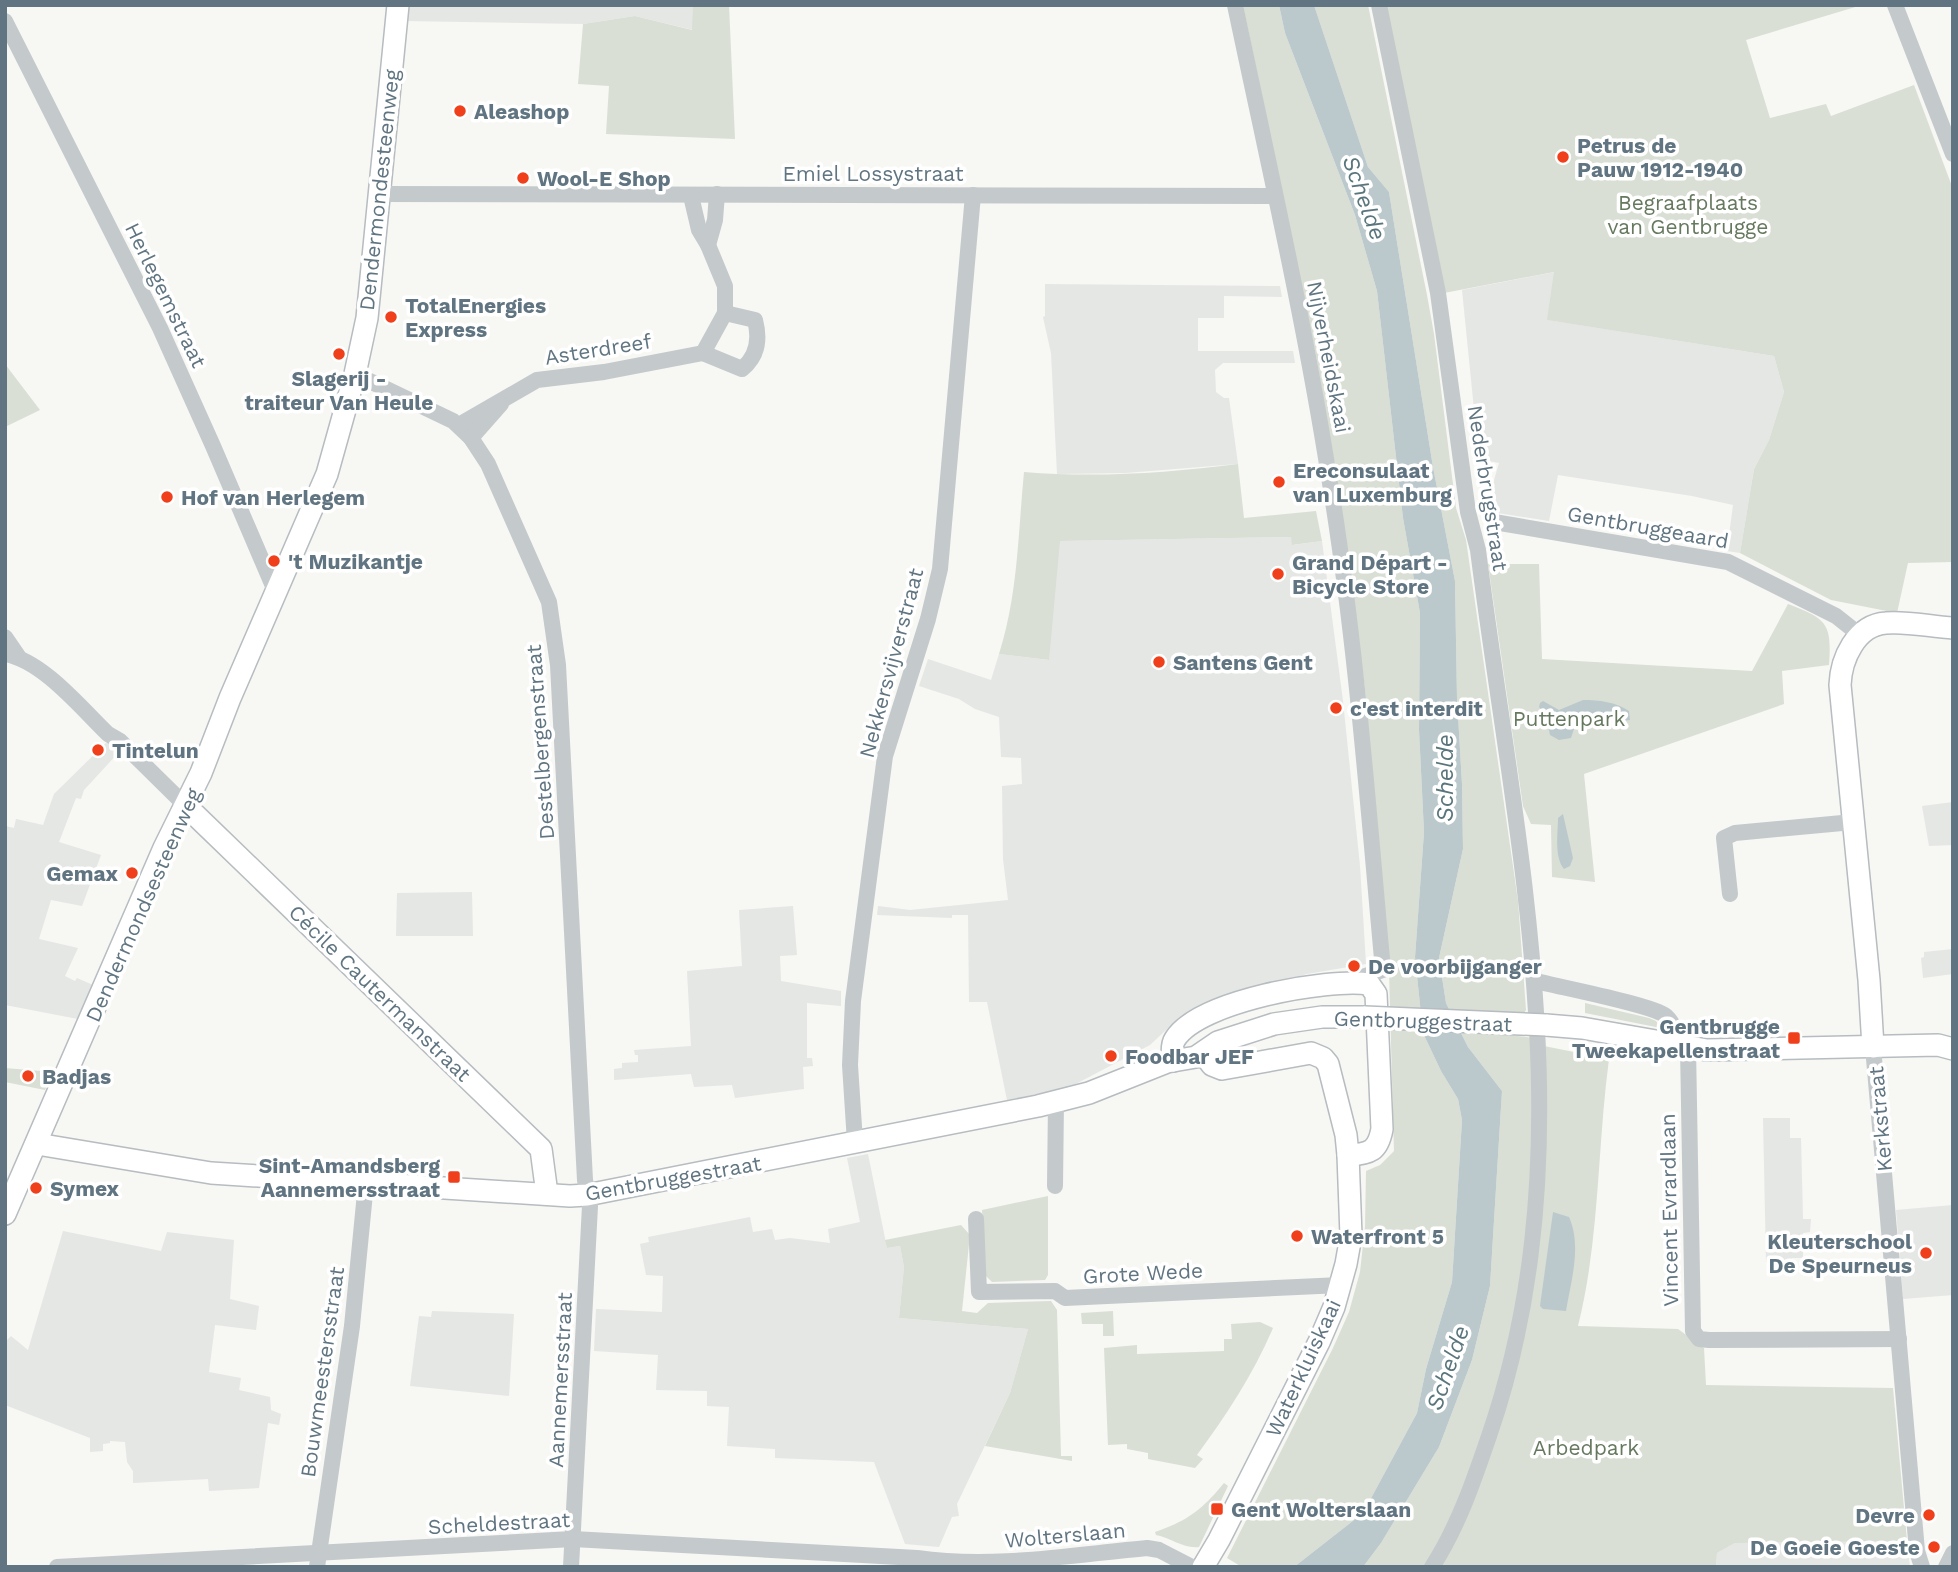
<svg xmlns="http://www.w3.org/2000/svg" width="1958" height="1572" viewBox="0 0 1958 1572" font-family="'Work Sans',sans-serif">
<rect width="100%" height="100%" fill="#f7f7f4"/>
<!-- built -->
<g fill="#e5e7e5">
<polygon points="406,5 693,5 693,30 635,16 583,24 404,21"/>
<polygon points="1555,272 1548,320 1774,356 1784,392 1769,440 1754,469 1740,553 1727,551 1733,505 1692,496 1558,475 1549,521 1485,511 1499,463 1479,459 1462,290"/>
<polygon points="1045,284 1280,286 1282,297 1224,296 1224,318 1198,318 1198,351 1293,351 1295,363 1223,363 1215,370 1216,392 1224,398 1229,398 1238,464 1125,473 1057,474 1051,353 1043,317 1045,316"/>
<polygon points="1291,537 1293,545 1322,541 1343,701 1360,866 1366,964 1307,974 1222,996 1179,1018 1150,1045 1070,1087 1007,1100 987,1002 969,1002 968,915 952,915 952,918 877,915 878,906 910,910 1008,900 1003,859 1002,786 1022,784 1021,758 1001,757 999,717 975,709 959,699 919,686 928,659 991,680 999,654 1048,660 1059,541"/>
<polygon points="108,741 119,752 84,790 81,799 76,798 59,842 101,855 82,906 51,900 39,939 78,948 65,976 75,981 77,978 93,985 78,1019 5,1005 5,826 14,828 16,819 43,825 54,794"/>
<polygon points="1953,802 1953,845 1929,846 1922,806"/>
<polygon points="472,892 473,936 396,936 397,893"/>
<polygon points="793,906 797,955 780,956 781,981 841,991 841,1006 807,1003 807,1058 812,1058 813,1066 803,1067 804,1089 735,1098 732,1085 694,1087 691,1074 614,1080 614,1069 622,1068 622,1063 638,1062 638,1055 635,1055 634,1050 691,1046 687,971 742,966 739,910"/>
<polygon points="1953,949 1953,974 1923,978 1921,958 1924,957 1924,952"/>
<polygon points="1763,1118 1790,1118 1790,1138 1801,1138 1803,1219 1811,1219 1810,1232 1803,1233 1803,1258 1792,1258 1792,1262 1766,1262"/>
<polygon points="868,1154 887,1248 900,1246 904,1267 899,1318 1028,1329 1010,1393 957,1504 959,1516 952,1517 939,1547 905,1544 874,1462 775,1458 775,1449 727,1446 729,1407 707,1406 707,1391 656,1390 658,1355 594,1351 596,1309 662,1312 663,1276 646,1275 640,1244 649,1242 648,1237 750,1217 753,1232 772,1229 775,1240 790,1238 830,1243 828,1229 860,1222 847,1158"/>
<polygon points="1953,1205 1953,1295 1903,1299 1896,1210"/>
<polygon points="63,1231 161,1251 167,1232 234,1240 230,1299 259,1306 256,1330 215,1325 209,1372 241,1378 239,1390 270,1397 271,1410 281,1414 279,1425 268,1423 259,1488 209,1491 208,1479 133,1483 133,1471 127,1462 125,1442 110,1441 110,1443 103,1444 103,1451 90,1452 90,1438 5,1405 5,1342 11,1336 28,1350"/>
<polygon points="432,1311 514,1314 509,1396 410,1386 419,1316 431,1317"/>
<polygon points="1907,1541 1910,1567 1716,1567 1717,1553 1735,1543"/>
</g>
<!-- green -->
<g fill="#d9dfd4">
<polygon points="693,5 729,5 735,139 606,134 609,86 578,84 583,24 635,16 692,30"/>
<polygon points="1243,5 1279,5 1285,33 1355,215 1377,291 1403,518 1420,613 1419,730 1424,832 1415,957 1423,1033 1441,1071 1458,1099 1462,1120 1452,1282 1426,1369 1417,1413 1363,1513 1294,1567 1242,1567 1227,1558 1333,1348 1349,1312 1360,1272 1365,1227 1366,1171 1380,1165 1394,1151 1389,970 1365,689 1337,478 1316,356"/>
<path d="M1314,5H1368L1427,295L1434,334L1456,508L1466,540L1518,901L1526,1010L1510,1035L1534,1038V1044L1609,1059C1597,1149 1600,1238 1578,1326L1678,1329L1704,1348L1706,1385L1893,1388L1907,1541L1735,1543L1717,1553L1716,1567H1363L1381,1543L1439,1447L1472,1360L1490,1286L1502,1091L1468,1047L1446,1003L1439,958L1463,849L1462,784L1457,698L1455,581L1433,467L1389,192L1368,167Z"/>
<polygon points="1386,5 1862,5 1746,40 1770,118 1826,104 1831,116 1914,85 1953,189 1953,562 1908,563 1897,613 1831,600 1740,553 1754,469 1769,440 1784,392 1774,356 1547,320 1554,272 1444,293"/>
<polygon points="5,364 40,410 5,427"/>
<path d="M1238,464L1244,518L1316,511L1322,541L1292,545L1291,537L1060,541L1049,660L999,654C1018,594 1018,534 1024,472C1095,478 1168,473 1238,464Z"/>
<path d="M1488,564H1539L1542,659L1752,671L1788,604C1827,619 1832,623 1829,665L1782,671L1784,704L1584,774L1595,882L1552,877L1551,825L1531,824L1523,806Z"/>
<polygon points="1585,1003 1649,1018 1656,1021 1661,1028 1585,1013"/>
<polygon points="5,1068 53,1072 45,1090 5,1082"/>
<polygon points="1048,1196 1048,1275 1045,1280 992,1282 986,1276 982,1210"/>
<polygon points="961,1225 970,1235 962,1311 977,1313 988,1303 1051,1301 1057,1310 1061,1456 1072,1456 1072,1461 985,1446 1010,1393 1028,1329 899,1318 904,1267 900,1246 887,1248 885,1240"/>
<polygon points="1113,1311 1114,1336 1103,1336 1103,1324 1082,1324 1081,1313"/>
<path d="M1260,1322L1273,1328C1254,1373 1226,1416 1197,1455L1203,1459L1195,1468L1148,1459V1453L1127,1449V1444L1108,1445L1104,1348L1137,1345V1354L1224,1351V1339H1232L1231,1324Z"/>
<path d="M1224,1483L1228,1486L1199,1547C1184,1549 1171,1538 1156,1535L1155,1532C1187,1521 1202,1510 1224,1483Z"/>
</g>
<!-- water -->
<g fill="#bbc9cd">
<polygon points="1279,5 1314,5 1368,167 1389,192 1433,467 1455,581 1457,698 1462,784 1463,849 1439,958 1446,1003 1468,1047 1502,1091 1490,1286 1472,1360 1439,1447 1381,1543 1363,1567 1294,1567 1363,1513 1417,1413 1426,1369 1452,1282 1462,1120 1458,1099 1441,1071 1423,1033 1415,957 1424,832 1419,730 1420,613 1403,518 1377,291 1355,215 1285,33"/>
<path d="M1583,700C1599,700 1616,702 1629,711L1630,720L1621,721C1609,713 1598,712 1584,715L1575,726L1571,738L1559,740L1550,735L1546,716L1539,707L1540,703L1543,701L1559,710Z"/>
<path d="M1563,814L1573,858L1570,866L1564,869C1554,857 1558,833 1558,818Z"/>
<path d="M1553,1212L1569,1217C1582,1246 1571,1281 1566,1311L1543,1309L1540,1306Z"/>
</g>
<g fill="none" stroke-linecap="round" stroke-linejoin="round">
<defs>
<g id="secondary">
<polyline points="186,806 541,1149 547,1194"/>
<polyline points="1546,1025 1582,1028 1707,1050 1938,1045 1953,1049"/>
<path d="M1873,1047L1869,980L1840,685C1841,659 1856,625 1886,623C1907,621 1932,627 1953,628"/>
<path d="M1173,1061C1172,1054 1171,1045 1175,1039C1199,1001 1327,978 1369,984L1376,994L1382,1129C1378,1151 1370,1154 1348,1155"/>
<polyline points="37,1144 211,1173 570,1196 587,1195 1038,1106 1089,1093 1167,1062 1196,1057 1218,1042 1274,1024 1322,1017 1365,1017"/>
<polyline points="5,1214 164,848 201,773 230,698 327,474 355,374 367,318 398,5"/>
<polyline points="1203,1567 1219,1540 1319,1342 1334,1307 1346,1264 1351,1236 1348,1155 1346,1135 1328,1064 1323,1058 1311,1053 1222,1069 1212,1065 1203,1053"/>
</g>
</defs>
<!-- secondary casing -->
<use href="#secondary" stroke="#b6bcc0" stroke-width="24"/>
<!-- street -->
<g stroke="#c4c9cc" stroke-width="16">
<path d="M1235,5C1268,162 1304,318 1329,477C1356,640 1368,806 1383,970L1353,980"/>
<path d="M1379,5L1438,293L1468,512L1478,550C1515,844 1589,1146 1489,1436C1474,1480 1458,1527 1432,1567"/>
<polyline points="1895,5 1953,154"/>
<polyline points="5,21 160,328 213,446 276,593"/>
<polyline points="380,194 1275,196"/>
<polyline points="708,245 715,220 717,194"/>
<path d="M703,353L742,369C758,356 760,339 755,320L725,313"/>
<polyline points="355,374 453,421 471,438 488,464 549,602 558,665 585,1180 590,1206 571,1567"/>
<polyline points="459,425 537,380 604,372 703,353 725,313 725,286 708,245 699,230 691,196"/>
<polyline points="471,438 501,404"/>
<polyline points="1494,522 1728,562 1836,616 1860,635"/>
<polyline points="5,637 18,656"/>
<path d="M5,654C43,661 80,707 108,734L120,741L186,806"/>
<polyline points="1730,894 1724,838 1735,833 1853,822"/>
<path d="M1536,981C1559,987 1653,1005 1666,1016C1674,1023 1677,1036 1680,1045"/>
<polyline points="1688,1047 1693,1331 1699,1339 1709,1340 1899,1339"/>
<polyline points="1873,1047 1917,1551 1922,1567"/>
<polyline points="855,1142 850,1065 853,1001 885,756 928,619 940,569 973,195"/>
<polyline points="1055,1186 1056,1101"/>
<polyline points="976,1219 979,1292 1055,1291 1065,1298 1341,1285"/>
<path d="M57,1567L573,1539L917,1558C993,1569 1071,1555 1147,1548L1159,1550L1192,1567"/>
<polyline points="317,1567 352,1326 366,1183"/>
<polyline points="1946,1567 1953,1553"/>
</g>
<!-- secondary -->
<use href="#secondary" stroke="#fff" stroke-width="21"/>
<defs>
<polyline id="secondary-bridge" points="1365,1017 1546,1025"/>
</defs>
<!-- secondary-bridge casing -->
<use href="#secondary-bridge" stroke="#b6bcc0" stroke-width="24" stroke-linecap="butt"/>
<!-- secondary-bridge -->
<use href="#secondary-bridge" stroke="#fff" stroke-width="21"/>
</g>
<!-- markers -->
<g fill="#ef3f1b" stroke="#fff" stroke-width="2.5">
<circle cx="460" cy="111" r="7"/>
<circle cx="1563" cy="157" r="7"/>
<circle cx="523" cy="178" r="7"/>
<circle cx="391" cy="317" r="7"/>
<circle cx="339" cy="354" r="7"/>
<circle cx="1279" cy="482" r="7"/>
<circle cx="167" cy="497" r="7"/>
<circle cx="274" cy="561" r="7"/>
<circle cx="1278" cy="574" r="7"/>
<circle cx="1159" cy="662" r="7"/>
<circle cx="1336" cy="708" r="7"/>
<circle cx="98" cy="750" r="7"/>
<circle cx="132" cy="873" r="7"/>
<circle cx="1354" cy="966" r="7"/>
<rect x="1787" y="1031" width="14" height="14" rx="3.5"/>
<circle cx="1111" cy="1056" r="7"/>
<circle cx="28" cy="1076" r="7"/>
<rect x="447" y="1170" width="14" height="14" rx="3.5"/>
<circle cx="36" cy="1188" r="7"/>
<circle cx="1297" cy="1236" r="7"/>
<circle cx="1926" cy="1253" r="7"/>
<rect x="1210" y="1502" width="14" height="14" rx="3.5"/>
<circle cx="1929" cy="1515" r="7"/>
<circle cx="1934" cy="1547" r="7"/>
</g>
<g text-anchor="middle" dominant-baseline="central" stroke-width="7" stroke-linejoin="round" paint-order="stroke">
<!-- poi labels -->
<g font-size="21" font-weight="bold" fill="#607581" stroke="#fff" text-anchor="start">
<text x="474" y="111">Aleashop</text>
<text x="1577" y="145">Petrus de<tspan x="1577" dy="24">Pauw 1912-1940</tspan></text>
<text x="537" y="178">Wool-E Shop</text>
<text x="405" y="305">TotalEnergies<tspan x="405" dy="24">Express</tspan></text>
<text x="339" y="378" text-anchor="middle">Slagerij -<tspan x="339" dy="24">traiteur Van Heule</tspan></text>
<text x="1293" y="470">Ereconsulaat<tspan x="1293" dy="24">van Luxemburg</tspan></text>
<text x="181" y="497">Hof van Herlegem</text>
<text x="288" y="561">'t Muzikantje</text>
<text x="1292" y="562">Grand Départ -<tspan x="1292" dy="24">Bicycle Store</tspan></text>
<text x="1173" y="662">Santens Gent</text>
<text x="1350" y="708">c'est interdit</text>
<text x="112" y="750">Tintelun</text>
<text x="118" y="873" text-anchor="end">Gemax</text>
<text x="1368" y="966">De voorbijganger</text>
<text x="1780" y="1026" text-anchor="end">Gentbrugge<tspan x="1780" dy="24">Tweekapellenstraat</tspan></text>
<text x="1125" y="1056">Foodbar JEF</text>
<text x="42" y="1076">Badjas</text>
<text x="440" y="1165" text-anchor="end">Sint-Amandsberg<tspan x="440" dy="24">Aannemersstraat</tspan></text>
<text x="50" y="1188">Symex</text>
<text x="1311" y="1236">Waterfront 5</text>
<text x="1912" y="1241" text-anchor="end">Kleuterschool<tspan x="1912" dy="24">De Speurneus</tspan></text>
<text x="1231" y="1509">Gent Wolterslaan</text>
<text x="1915" y="1515" text-anchor="end">Devre</text>
<text x="1920" y="1547" text-anchor="end">De Goeie Goeste</text>
</g>
<!-- street labels -->
<g font-size="21" fill="#607581" stroke="#fff">
<text x="873" y="173">Emiel Lossystraat</text>
<text transform="translate(379 190) rotate(-84)">Dendermondesteenweg</text>
<text transform="translate(166 295) rotate(64)">Herlegemstraat</text>
<text transform="translate(598 349) rotate(-9)">Asterdreef</text>
<text transform="translate(1329 357) rotate(79)">Nijverheidskaai</text>
<text transform="translate(1488 488) rotate(81)">Nederbrugstraat</text>
<text transform="translate(1648 527) rotate(10)">Gentbruggeaard</text>
<text transform="translate(891 663) rotate(-75)">Nekkersvijverstraat</text>
<text transform="translate(540 742) rotate(-94)">Destelbergenstraat</text>
<text transform="translate(143 905) rotate(-66)">Dendermondsesteenweg</text>
<text transform="translate(380 993) rotate(44)">Cécile Cautermanstraat</text>
<text transform="translate(1423 1021) rotate(2)">Gentbruggestraat</text>
<text transform="translate(1880 1119) rotate(-95)">Kerkstraat</text>
<text transform="translate(673 1178) rotate(-10)">Gentbruggestraat</text>
<text transform="translate(1669 1210) rotate(-91)">Vincent Evrardlaan</text>
<text transform="translate(1143 1273) rotate(-3)">Grote Wede</text>
<text transform="translate(1303 1368) rotate(-65)">Waterkluiskaai</text>
<text transform="translate(322 1372) rotate(-82)">Bouwmeestersstraat</text>
<text transform="translate(560 1380) rotate(-87)">Aannemersstraat</text>
<text transform="translate(499 1523) rotate(-3)">Scheldestraat</text>
<text transform="translate(1065 1535) rotate(-5)">Wolterslaan</text>
</g>
<!-- park labels -->
<g font-size="21" fill="#66795f" stroke="#fff">
<text x="1688" y="202">Begraafplaats<tspan x="1688" dy="24">van Gentbrugge</tspan></text>
<text x="1569" y="718">Puttenpark</text>
<text x="1586" y="1447">Arbedpark</text>
</g>
<!-- water labels -->
<g font-size="23" font-style="italic" fill="#5a767c" stroke="#fff">
<text transform="translate(1364 198) rotate(70)">Schelde</text>
<text transform="translate(1445 778) rotate(-90)">Schelde</text>
<text transform="translate(1448 1368) rotate(-71)">Schelde</text>
</g>
</g>
<!-- border -->
<rect width="1958" height="1572" fill="none" stroke="#607581" stroke-width="14"/>
</svg>
